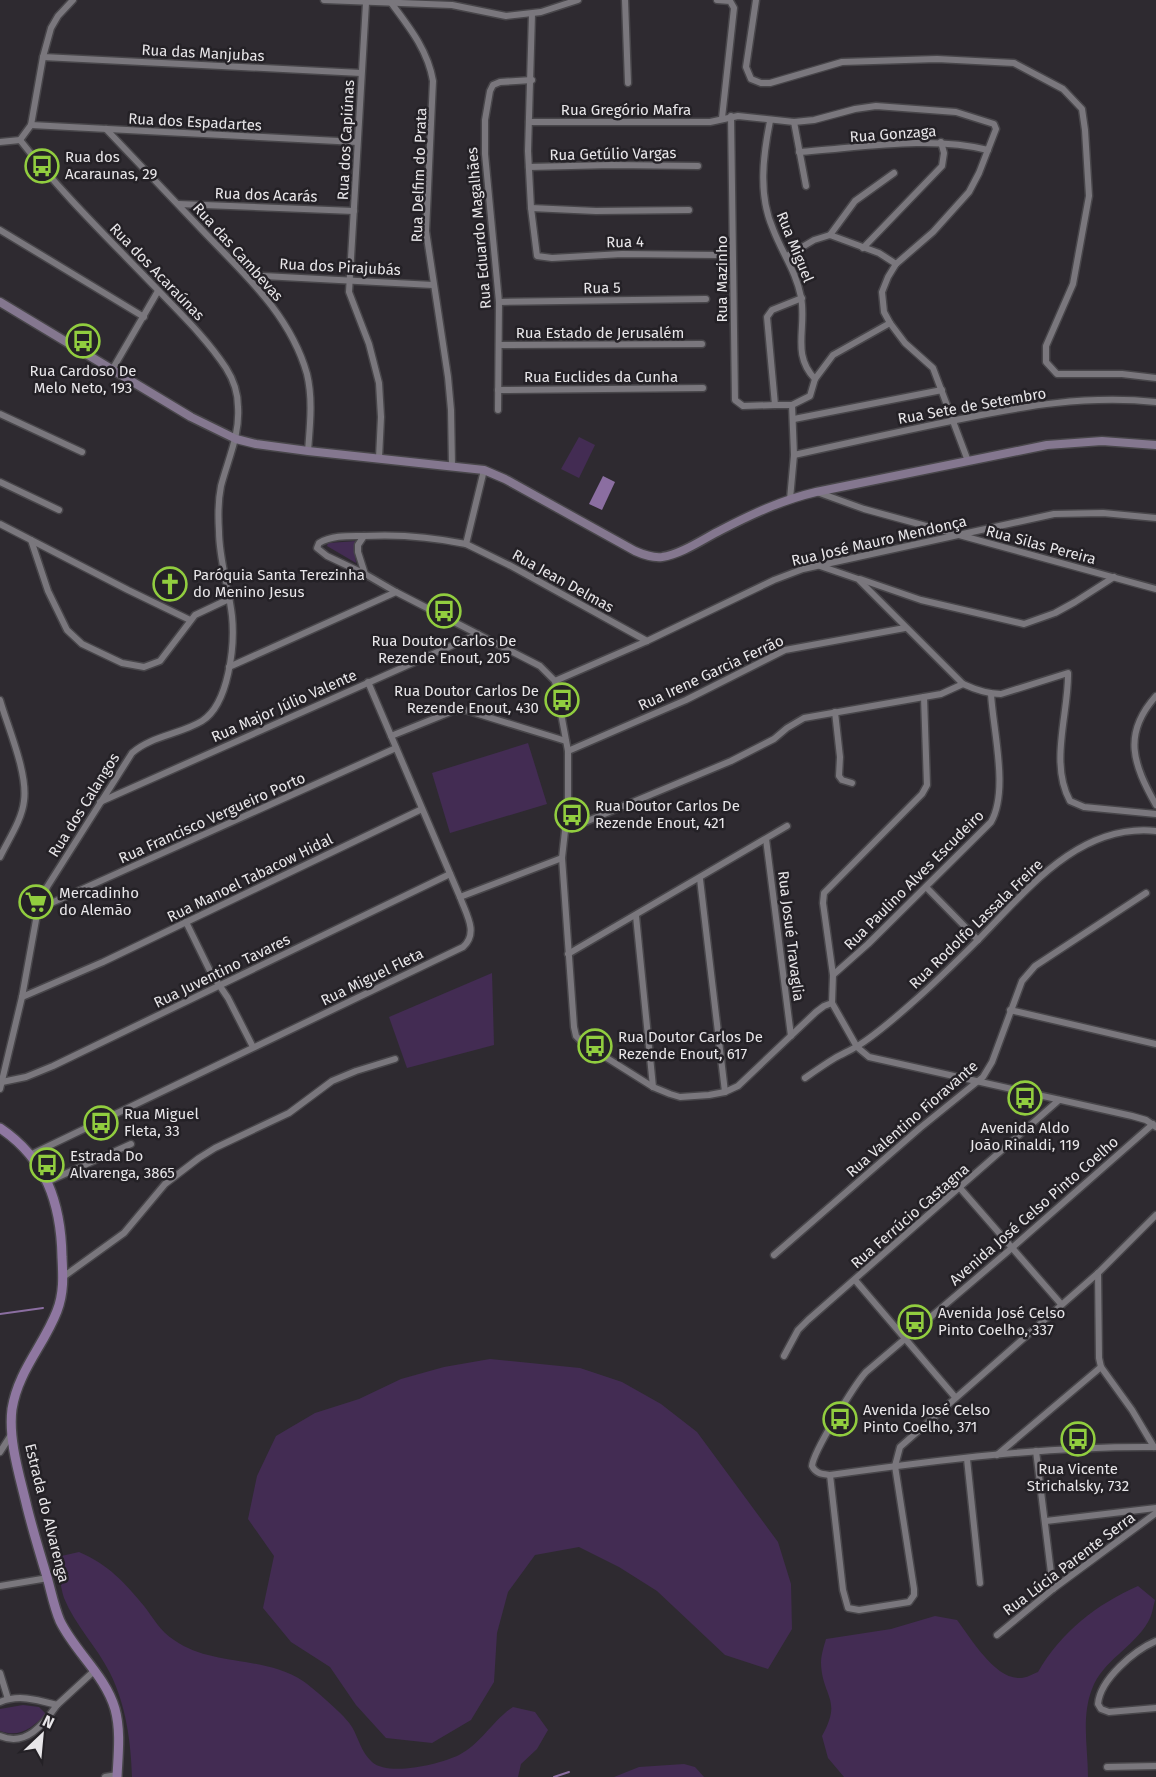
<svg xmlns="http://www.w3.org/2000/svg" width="1156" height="1777" viewBox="0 0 1156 1777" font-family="'Fira Sans',sans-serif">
<rect width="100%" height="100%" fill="#2e2a30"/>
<!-- green -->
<g fill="#432c53">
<polygon points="579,437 595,445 579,478 561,469"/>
<polygon points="357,541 354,548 356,563 327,546 328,543"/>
<polygon points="528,743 547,804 450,833 432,773"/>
<polygon points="492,973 494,1045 407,1068 389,1017"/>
<polygon points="490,1359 580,1368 622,1382 661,1404 697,1432 778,1542 791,1584 792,1629 768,1669 725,1655 657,1591 619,1567 579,1547 535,1555 508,1592 497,1633 494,1682 471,1720 432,1743 386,1738 356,1705 330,1667 291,1642 263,1608 274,1556 248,1519 257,1476 276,1436 315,1413 359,1399 401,1379 444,1367"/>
<path d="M79,1552C109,1565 124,1582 144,1606C154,1619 160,1631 174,1640C212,1667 264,1655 303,1681C313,1688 347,1717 352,1727C359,1739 361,1752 372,1762C389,1777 440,1764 459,1755C481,1744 493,1720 513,1707L535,1712L548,1730L537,1749L521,1764L518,1777H132C131,1742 126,1705 110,1673C97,1647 75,1625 64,1598C60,1586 59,1570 57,1557Z"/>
<path d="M1138,1586L1155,1600C1153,1607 1152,1616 1148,1622C1133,1648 1103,1660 1092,1689C1081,1717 1088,1749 1088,1777H844L828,1758L822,1736C843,1699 822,1697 821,1663C821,1655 824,1646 826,1639L891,1629L935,1616L957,1620C971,1638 995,1680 1021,1678C1026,1678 1033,1674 1038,1672C1061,1632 1097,1604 1138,1586Z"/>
<path d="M23,1705L39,1707L46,1714C32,1728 20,1738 0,1731V1709Z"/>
<polygon points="684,1764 695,1767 704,1777 614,1777 639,1767"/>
</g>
<!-- water -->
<polygon fill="#8b6ea1" points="603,476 615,482 602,510 589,504"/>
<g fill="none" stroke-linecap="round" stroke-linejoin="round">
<!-- stream -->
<g stroke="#8b6ea1" stroke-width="2">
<polyline points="0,1314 43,1308"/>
<polyline points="554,1777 569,1772"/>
</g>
<defs>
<g id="street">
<polyline points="324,0 452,5 506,16 541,12 578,0"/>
<polyline points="625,0 628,83"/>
<polyline points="717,0 730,1 734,8 722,118"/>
<polyline points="756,0 746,67 751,79 761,83 770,83 842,62 937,59 1014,63 1063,89 1082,109 1085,130 1089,196 1073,284 1046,346 1046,362 1057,374 1122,374 1156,378"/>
<polyline points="366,3 349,292 369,344 379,383 381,417 379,458"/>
<path d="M392,4C410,28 428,51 433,81L426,231L448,377L451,410L452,466"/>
<polyline points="532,14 528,151 531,208 537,256 552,258 622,254 717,255"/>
<polyline points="43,57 361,73"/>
<polyline points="731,116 735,400 743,406 775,405"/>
<path d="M770,121C763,156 758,195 773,229C782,253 796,271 801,297C807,328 791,354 815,379"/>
<polyline points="529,122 710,122 738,116 794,122 814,120 855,109 876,106 956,112 994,124 996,129 979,173 969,192 933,232 896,264 888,277 882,292 884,312 890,323 905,343 933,368 968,461"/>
<polyline points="794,122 806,186"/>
<polyline points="31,125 357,142"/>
<path d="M106,129C138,163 171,197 203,231C244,274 290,314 307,374C313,399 310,425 308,451"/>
<polyline points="0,142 20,140 31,125 43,57 51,28 58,16 73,0"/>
<path d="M799,152C859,148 930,135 988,150"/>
<polyline points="529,167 612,165 698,166"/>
<polyline points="178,204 354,211"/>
<polyline points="531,208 596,211 689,210"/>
<polyline points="0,230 144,317"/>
<polyline points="830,235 855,201 894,173"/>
<polyline points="863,248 942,166 944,153 941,142"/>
<polyline points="787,256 814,240 830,235 879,253 896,264"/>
<polyline points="246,275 433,285"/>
<polyline points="499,302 706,299"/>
<polyline points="499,345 702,344"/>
<polyline points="112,370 158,291"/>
<polyline points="498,390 703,388"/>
<polyline points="792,405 810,396 815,379 833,355 890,323"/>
<polyline points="498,410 499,302 485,154 485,120 490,91 493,85 500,82 532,80"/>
<polyline points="0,414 82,452"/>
<polyline points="794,419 942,390"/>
<path d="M794,455C848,443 902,431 956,420C1024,406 1086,395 1156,402"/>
<path d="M484,470L466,544C432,537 398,534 364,536L358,545V552L365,574L396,592L540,666L555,681L568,751V804L562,858L574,1027L576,1036L583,1043L653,1087L670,1094L680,1097L709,1095L725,1092L738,1086L816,1012L824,1006L832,1003"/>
<polyline points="0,482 59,510"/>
<polyline points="817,492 864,509 1156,589"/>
<polyline points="790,499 794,455 792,405 775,405 767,317 772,310 802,298"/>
<polyline points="0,524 128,590 190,620"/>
<path d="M364,536C349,536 332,535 319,543L317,548L327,556L365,574"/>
<polyline points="31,540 48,591 67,630 82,644 122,663 144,667 160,661 195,615 229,599"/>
<polyline points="466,544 509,565 647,641"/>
<path d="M820,566L858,579L963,684C976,690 987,694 1001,694L1068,673C1069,712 1049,763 1070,801L1084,807L1156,814"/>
<polyline points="860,579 921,600 1024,624 1055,613 1075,602 1114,577"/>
<polyline points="229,667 396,592"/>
<polyline points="555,681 647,641 774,580 803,569 1054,514 1103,513 1156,518"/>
<path d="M991,694C993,730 1009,791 991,822L868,944L833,975L832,1003L857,1047L869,1057L1132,1116L1146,1120L1156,1127"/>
<path d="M1156,696C1122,734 1133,764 1156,805"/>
<path d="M0,700C8,728 28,773 24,801C22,820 8,840 0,857"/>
<polyline points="835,712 840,757 839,776 842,780 852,783"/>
<polyline points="391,736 453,711 465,710 566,741"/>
<polyline points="568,751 686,700 785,650 905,628"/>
<polyline points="100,802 478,634"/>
<polyline points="566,830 731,761 774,739 787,728 804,718 941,694 963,684"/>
<polyline points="766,839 791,1036"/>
<polyline points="700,879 725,1092"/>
<polyline points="926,887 978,940"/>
<polyline points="460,897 562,858"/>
<polyline points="38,909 396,748"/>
<polyline points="636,916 653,1087"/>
<polyline points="186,922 211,973 228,998 253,1047"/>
<polyline points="568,954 787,826"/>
<polyline points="833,975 823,903 824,893 922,794 927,785 924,697"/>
<polyline points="22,997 103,962 422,809"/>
<polyline points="1010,1010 1156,1044"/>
<path d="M805,1078C815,1071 825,1064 835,1058C842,1054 849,1051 856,1047C876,1035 896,1017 913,1002C936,982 958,960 979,939C1027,890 1079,823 1156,831"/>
<polyline points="2,1082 26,1077 53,1066 450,874"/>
<path d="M0,1089L22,997L38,909L47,887L132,753C151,736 181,734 202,721C229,704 235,645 232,616C229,588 219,560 219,531C218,516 218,501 221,486C228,459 240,435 238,407C238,394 233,379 226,368C207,339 182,315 158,290C111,241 62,194 20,140"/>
<path d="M1153,1124L1013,1247L866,1372C855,1384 813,1452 812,1466C816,1474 822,1474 830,1475C938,1460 1047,1446 1156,1447"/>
<path d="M30,1155L463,947C479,933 466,914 460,897L368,682"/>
<polyline points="47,1182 131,1144"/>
<polyline points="960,1188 1061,1304"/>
<polyline points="774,1255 920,1128 983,1077 992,1062 1022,981 1035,966 1146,893"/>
<polyline points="1098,1273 1099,1358 1101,1367 1132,1410 1154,1447"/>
<polyline points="63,1277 124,1233 165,1184 199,1158 215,1148 289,1113 332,1081 356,1071 395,1059"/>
<polyline points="855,1280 955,1397"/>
<polyline points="784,1356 798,1330 808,1320 1059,1100"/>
<polyline points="1036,1451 1053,1589"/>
<polyline points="0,1452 11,1435"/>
<polyline points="997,1455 1101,1367"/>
<polyline points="967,1459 980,1583"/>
<polyline points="830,1475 843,1590 848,1608 859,1610 909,1602 914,1595 914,1589 895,1466 900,1447 1098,1273 1156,1215"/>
<polyline points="1046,1521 1156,1508"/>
<polyline points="0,1586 48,1578"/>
<polyline points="997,1635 1053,1589 1156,1513"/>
<path d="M1156,1641C1135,1650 1100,1679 1098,1704L1101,1709L1109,1712L1156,1708"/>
<polyline points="0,1673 8,1699"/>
<path d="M0,1702C19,1694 38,1700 57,1705C43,1725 26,1747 0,1736"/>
<polyline points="57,1705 94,1671"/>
<polyline points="1107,1767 1156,1766"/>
<polyline points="105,1777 117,1775"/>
</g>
<path id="secondary" d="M0,302L191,417L236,439L256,444L308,451L484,470L505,479L635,551C644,555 652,558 662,557C682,554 703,539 721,530C752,514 782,500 816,492L1047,445L1102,441L1156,445"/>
<path id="primary" d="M0,1128C46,1159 61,1203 62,1257C63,1276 64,1293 57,1311C44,1345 18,1371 12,1409C8,1440 20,1477 27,1507C33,1531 40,1554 47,1577C51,1591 54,1607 60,1621C75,1652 105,1675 115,1709C121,1731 118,1755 117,1777"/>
</defs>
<!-- street casing -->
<use href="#street" stroke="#48464a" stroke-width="9"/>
<!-- secondary casing -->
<use href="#secondary" stroke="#48464a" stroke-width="11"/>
<!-- primary casing -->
<use href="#primary" stroke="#48464a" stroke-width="12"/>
<!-- street -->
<use href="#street" stroke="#7a777d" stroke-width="6"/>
<!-- secondary -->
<use href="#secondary" stroke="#84778f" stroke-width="8"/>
<!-- primary -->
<use href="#primary" stroke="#8f77a1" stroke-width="9"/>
</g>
<!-- icons -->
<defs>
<symbol id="bus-ring" viewBox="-11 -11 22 22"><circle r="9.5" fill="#242126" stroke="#91cd3f" stroke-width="1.5"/><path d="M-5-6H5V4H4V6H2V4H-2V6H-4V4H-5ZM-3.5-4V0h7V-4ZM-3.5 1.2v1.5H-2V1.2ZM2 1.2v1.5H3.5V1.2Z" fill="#91cd3f"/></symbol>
<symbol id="church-ring" viewBox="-11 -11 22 22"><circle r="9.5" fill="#242126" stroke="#91cd3f" stroke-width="1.5"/><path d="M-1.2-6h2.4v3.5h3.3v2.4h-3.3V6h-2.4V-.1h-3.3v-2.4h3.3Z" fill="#91cd3f"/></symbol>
<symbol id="supermarket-ring" viewBox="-11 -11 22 22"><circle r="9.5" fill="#242126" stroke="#91cd3f" stroke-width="1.5"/><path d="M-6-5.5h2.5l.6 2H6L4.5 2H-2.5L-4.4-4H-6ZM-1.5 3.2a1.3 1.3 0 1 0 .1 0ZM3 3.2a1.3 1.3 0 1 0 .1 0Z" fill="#91cd3f"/></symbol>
</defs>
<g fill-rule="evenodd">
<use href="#bus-ring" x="23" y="147" width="38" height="38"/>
<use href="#bus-ring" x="64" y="322" width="38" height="38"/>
<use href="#church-ring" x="151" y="565" width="38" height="38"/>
<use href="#bus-ring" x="425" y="592" width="38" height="38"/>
<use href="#bus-ring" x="543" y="681" width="38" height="38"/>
<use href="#bus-ring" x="553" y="796" width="38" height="38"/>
<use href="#supermarket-ring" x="17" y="883" width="38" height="38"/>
<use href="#bus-ring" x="576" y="1027" width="38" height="38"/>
<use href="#bus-ring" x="1006" y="1079" width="38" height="38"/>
<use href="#bus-ring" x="82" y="1104" width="38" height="38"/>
<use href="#bus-ring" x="28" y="1146" width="38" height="38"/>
<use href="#bus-ring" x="896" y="1303" width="38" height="38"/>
<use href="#bus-ring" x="821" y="1400" width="38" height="38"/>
<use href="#bus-ring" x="1059" y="1420" width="38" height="38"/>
</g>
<g text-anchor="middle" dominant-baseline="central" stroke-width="5" stroke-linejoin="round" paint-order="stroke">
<!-- street labels -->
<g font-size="15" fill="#e8e6e9" stroke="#242126">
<text transform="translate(203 53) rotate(3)">Rua das Manjubas</text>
<text x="626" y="110">Rua Gregório Mafra</text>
<text transform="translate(195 122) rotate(3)">Rua dos Espadartes</text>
<text transform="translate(893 134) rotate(-4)">Rua Gonzaga</text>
<text transform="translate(346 140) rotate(-87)">Rua dos Capiúnas</text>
<text transform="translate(613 154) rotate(-1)">Rua Getúlio Vargas</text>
<text transform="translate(419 175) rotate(-88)">Rua Delfim do Prata</text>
<text transform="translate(266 195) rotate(2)">Rua dos Acarás</text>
<text transform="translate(479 228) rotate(-95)">Rua Eduardo Magalhães</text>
<text transform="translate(625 242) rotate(-1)">Rua 4</text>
<text transform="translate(795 247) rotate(68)">Rua Miguel</text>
<text transform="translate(238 252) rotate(48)">Rua das Cambevas</text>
<text transform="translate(340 267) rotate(3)">Rua dos Pirajubás</text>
<text transform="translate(157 272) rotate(46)">Rua dos Acaraúnas</text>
<text transform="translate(722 279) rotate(-90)">Rua Mazinho</text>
<text transform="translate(602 288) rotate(-1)">Rua 5</text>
<text x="600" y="333">Rua Estado de Jerusalém</text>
<text x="601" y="377">Rua Euclides da Cunha</text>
<text transform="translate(972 406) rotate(-10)">Rua Sete de Setembro</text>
<text transform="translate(879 541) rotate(-13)">Rua José Mauro Mendonça</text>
<text transform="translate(1041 545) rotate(15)">Rua Silas Pereira</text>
<text transform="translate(563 581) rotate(29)">Rua Jean Delmas</text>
<text transform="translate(711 673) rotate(-25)">Rua Irene Garcia Ferrão</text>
<text transform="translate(284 706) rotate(-24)">Rua Major Júlio Valente</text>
<text transform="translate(84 805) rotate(-58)">Rua dos Calangos</text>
<text transform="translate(212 818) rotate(-24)">Rua Francisco Vergueiro Porto</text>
<text transform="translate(250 878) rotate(-26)">Rua Manoel Tabacow Hidal</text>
<text transform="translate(914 880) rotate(-45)">Rua Paulino Alves Escudeiro</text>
<text transform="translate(976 924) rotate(-44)">Rua Rodolfo Lassala Freire</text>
<text transform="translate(791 936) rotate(83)">Rua Josué Travaglia</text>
<text transform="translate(222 971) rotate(-26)">Rua Juventino Tavares</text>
<text transform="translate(372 977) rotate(-26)">Rua Miguel Fleta</text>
<text transform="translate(912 1119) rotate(-41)">Rua Valentino Fioravante</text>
<text transform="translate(1034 1211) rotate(-41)">Avenida José Celso Pinto Coelho</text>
<text transform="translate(910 1216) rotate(-41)">Rua Ferrúcio Castagna</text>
<text transform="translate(47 1513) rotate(76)">Estrada do Alvarenga</text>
<text transform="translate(1069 1564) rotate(-37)">Rua Lúcia Parente Serra</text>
</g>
<!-- poi labels -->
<g font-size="15" fill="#e8e6e9" stroke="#242126" text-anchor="start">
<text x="65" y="157">Rua dos<tspan x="65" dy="17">Acaraunas, 29</tspan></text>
<text x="83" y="371" text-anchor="middle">Rua Cardoso De<tspan x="83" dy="17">Melo Neto, 193</tspan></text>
<text x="193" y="575">Paróquia Santa Terezinha<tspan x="193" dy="17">do Menino Jesus</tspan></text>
<text x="444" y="641" text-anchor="middle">Rua Doutor Carlos De<tspan x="444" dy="17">Rezende Enout, 205</tspan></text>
<text x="539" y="691" text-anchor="end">Rua Doutor Carlos De<tspan x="539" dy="17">Rezende Enout, 430</tspan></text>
<text x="595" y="806">Rua Doutor Carlos De<tspan x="595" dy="17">Rezende Enout, 421</tspan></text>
<text x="59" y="893">Mercadinho<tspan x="59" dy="17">do Alemão</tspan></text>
<text x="618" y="1037">Rua Doutor Carlos De<tspan x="618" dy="17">Rezende Enout, 617</tspan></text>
<text x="124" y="1114">Rua Miguel<tspan x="124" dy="17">Fleta, 33</tspan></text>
<text x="1025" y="1128" text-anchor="middle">Avenida Aldo<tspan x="1025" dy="17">João Rinaldi, 119</tspan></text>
<text x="70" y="1156">Estrada Do<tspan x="70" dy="17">Alvarenga, 3865</tspan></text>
<text x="938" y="1313">Avenida José Celso<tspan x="938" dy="17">Pinto Coelho, 337</tspan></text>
<text x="863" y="1410">Avenida José Celso<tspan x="863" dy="17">Pinto Coelho, 371</tspan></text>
<text x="1078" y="1469" text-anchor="middle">Rua Vicente<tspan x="1078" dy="17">Strichalsky, 732</tspan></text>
</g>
</g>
<!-- north arrow -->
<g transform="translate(42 1735) rotate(26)" stroke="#242126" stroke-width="4.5" paint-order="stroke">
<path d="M0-4.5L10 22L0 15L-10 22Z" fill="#e8e6e9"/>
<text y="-9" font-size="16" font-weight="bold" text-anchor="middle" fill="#e8e6e9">N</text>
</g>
</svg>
